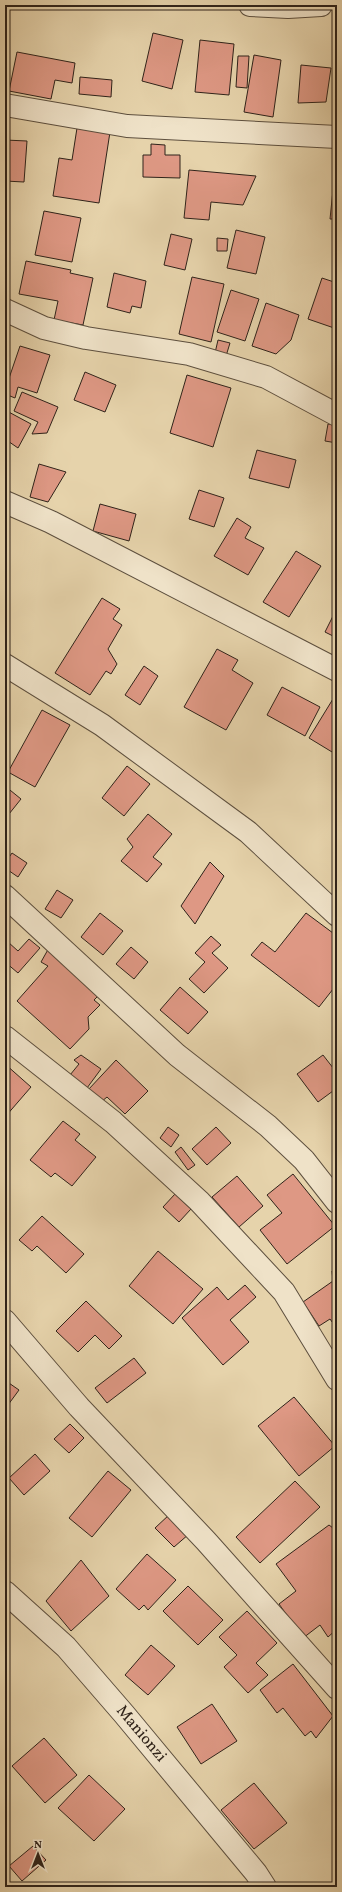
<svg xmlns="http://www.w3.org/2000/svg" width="342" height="1892" viewBox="0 0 342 1892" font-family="Vollkorn,serif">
<rect width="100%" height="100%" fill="#e6d3ab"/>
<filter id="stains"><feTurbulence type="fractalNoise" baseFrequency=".005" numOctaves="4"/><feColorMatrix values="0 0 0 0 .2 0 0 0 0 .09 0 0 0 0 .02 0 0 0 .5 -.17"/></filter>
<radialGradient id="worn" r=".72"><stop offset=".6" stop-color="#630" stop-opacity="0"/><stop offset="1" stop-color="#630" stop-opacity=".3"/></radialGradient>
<!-- building -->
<g fill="#de9884" stroke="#2f231a">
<polygon points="153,33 183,40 172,89 142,81"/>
<polygon points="200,40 234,44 229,95 195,92"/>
<polygon points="17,52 75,63 72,83 55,80 51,99 9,91"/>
<polygon points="254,55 281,60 273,117 244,112"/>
<polygon points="238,56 249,56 247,88 236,87"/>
<polygon points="301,65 331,68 326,102 298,103"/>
<polygon points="80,77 112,80 111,97 79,94"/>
<polygon points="77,128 110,132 99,203 53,196 59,158 72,160"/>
<polygon points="5,140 27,141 24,182 5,181"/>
<polygon points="151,144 165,145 165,155 180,155 180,178 143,177 143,155 151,155"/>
<polygon points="189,170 256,176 243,205 211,202 209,220 184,218"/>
<polygon points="333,190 337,190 337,219 330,219"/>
<polygon points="44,211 81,218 72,262 35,255"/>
<polygon points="236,230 265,237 256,274 227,268"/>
<polygon points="171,234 192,239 185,270 164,265"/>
<polygon points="217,238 228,239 227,251 217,251"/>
<polygon points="26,261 71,270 70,273 93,278 83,325 54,320 58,301 19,294"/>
<polygon points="114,273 146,281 141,308 132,306 130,313 107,307"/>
<polygon points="192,277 224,284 211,342 179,334"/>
<polygon points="322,278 337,283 337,329 308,319"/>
<polygon points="231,290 259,299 245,341 217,332"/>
<polygon points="266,303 299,315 291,340 276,354 252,346"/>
<polygon points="218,340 230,343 226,356 215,353"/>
<polygon points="20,346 50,355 37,393 18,387 15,398 5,394 5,390"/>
<polygon points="85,372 116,385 105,412 74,400"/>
<polygon points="187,375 231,388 213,447 170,433"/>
<polygon points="22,392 58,407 47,433 32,434 38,422 14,411"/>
<polygon points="5,410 31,424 18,448 5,439"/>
<polygon points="328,424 337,425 337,443 325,441"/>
<polygon points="257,450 296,460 289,488 249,478"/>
<polygon points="39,464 66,472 48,502 30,497"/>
<polygon points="199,490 224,498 214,527 189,519"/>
<polygon points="100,504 136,514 129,541 93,531"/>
<polygon points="237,518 251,527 245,538 264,548 248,575 214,556"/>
<polygon points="296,551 321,566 289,617 263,602"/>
<polygon points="102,598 120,609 113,619 122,625 108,649 117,664 111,674 106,671 90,695 55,673"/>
<polygon points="337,608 337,638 325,632"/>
<polygon points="217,649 238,660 232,670 253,683 226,730 184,707"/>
<polygon points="144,666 158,676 140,705 125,695"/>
<polygon points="282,687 320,707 305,736 267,715"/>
<polygon points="336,694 337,695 337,755 309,738"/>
<polygon points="42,710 70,725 35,787 8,772"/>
<polygon points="127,766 150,784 124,816 102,798"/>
<polygon points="5,786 21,799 5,819"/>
<polygon points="148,814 172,834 153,857 162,864 147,882 121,861 133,847 127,839"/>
<polygon points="12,853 27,863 18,877 5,868 5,863"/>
<polygon points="210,862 224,876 195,924 181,906"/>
<polygon points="57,890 73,900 61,918 45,909"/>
<polygon points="100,913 123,931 103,955 81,937"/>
<polygon points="306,913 337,936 337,984 319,1007 251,955 262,942 275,952"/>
<polygon points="211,936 221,945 212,953 228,968 204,993 189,979 205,962 195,953"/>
<polygon points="29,939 40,948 18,973 5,962 5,945 8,942 18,951"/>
<polygon points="50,946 101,993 94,1000 100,1005 88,1017 89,1029 70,1049 17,1001 48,966 41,962"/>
<polygon points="131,947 148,962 134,979 116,964"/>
<polygon points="180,987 208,1012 188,1034 160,1010"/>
<polygon points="81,1055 101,1069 87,1088 70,1075 79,1064 74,1060"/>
<polygon points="323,1055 337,1073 337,1088 318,1102 297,1074"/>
<polygon points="116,1060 148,1091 125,1114 107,1097 101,1102 88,1090"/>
<polygon points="5,1064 31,1087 5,1117"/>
<polygon points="63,1121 80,1134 75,1140 96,1157 72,1186 55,1173 51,1177 30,1160"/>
<polygon points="168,1127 179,1135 171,1147 160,1138"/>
<polygon points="216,1127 231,1143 207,1165 192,1149"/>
<polygon points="181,1147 195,1165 188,1170 175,1152"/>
<polygon points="293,1174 335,1226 287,1264 260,1230 282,1213 267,1195"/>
<polygon points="237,1176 263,1206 239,1227 212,1197"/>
<polygon points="175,1194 191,1209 179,1222 163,1207"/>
<polygon points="42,1216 84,1254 66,1273 37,1246 32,1251 19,1240"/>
<polygon points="158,1251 203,1289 173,1324 129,1286"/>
<polygon points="337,1267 337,1325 335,1326 330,1319 319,1326 303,1302 333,1281 332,1271"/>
<polygon points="245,1285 256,1297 230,1320 249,1342 223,1365 182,1318 217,1287 228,1300"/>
<polygon points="86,1301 122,1336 109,1349 95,1335 78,1352 56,1331"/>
<polygon points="134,1358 146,1373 107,1403 95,1388"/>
<polygon points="6,1381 19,1390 5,1409 5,1383"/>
<polygon points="294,1397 335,1446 299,1476 258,1426"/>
<polygon points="70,1424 84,1438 69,1453 54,1439"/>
<polygon points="35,1454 50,1471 24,1495 9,1478"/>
<polygon points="108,1471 131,1490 92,1537 69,1518"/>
<polygon points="295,1481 320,1507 260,1563 236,1537"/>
<polygon points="170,1514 189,1534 174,1547 155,1528"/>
<polygon points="329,1525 337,1531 337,1629 328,1637 320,1625 303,1638 279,1604 296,1591 276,1564"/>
<polygon points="147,1554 176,1580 148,1610 144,1605 139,1610 116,1589"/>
<polygon points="81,1560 109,1596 71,1631 46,1601"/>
<polygon points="188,1586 223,1620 198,1645 163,1611"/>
<polygon points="247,1611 277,1643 256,1663 268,1675 248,1693 224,1667 237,1655 219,1637"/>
<polygon points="151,1645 175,1666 148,1695 125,1675"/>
<polygon points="293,1664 333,1716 316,1738 311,1731 305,1736 283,1708 277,1713 260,1690"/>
<polygon points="212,1704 237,1741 201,1764 177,1727"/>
<polygon points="44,1738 77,1775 45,1803 12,1766"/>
<polygon points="89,1775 125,1809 94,1841 58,1808"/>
<polygon points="254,1783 287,1823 254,1849 221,1810"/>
<polygon points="33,1846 46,1860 22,1881 9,1866"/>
</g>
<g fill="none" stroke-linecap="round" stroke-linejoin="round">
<defs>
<g id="street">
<polyline points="250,5 288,7 321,5"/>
<polyline points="5,105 127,126 337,137"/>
<polyline points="5,310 44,328 86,338 189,354 266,377 337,415"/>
<polyline points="5,502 51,522 337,670"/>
<polyline points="5,665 102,725 248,832 337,915"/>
<polyline points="5,896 177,1055 268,1126 304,1160 337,1202"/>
<polyline points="5,1037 113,1122 199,1201 284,1292 337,1379"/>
<polyline points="5,1321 79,1407 206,1541 337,1688"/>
<polyline points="5,1592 66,1647 124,1714 256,1873 265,1887"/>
</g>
</defs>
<!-- street casing -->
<use href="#street" stroke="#5d4f3e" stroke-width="24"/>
<!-- street -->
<use href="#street" stroke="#efe2c8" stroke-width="22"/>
</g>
<g text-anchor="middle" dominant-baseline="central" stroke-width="3.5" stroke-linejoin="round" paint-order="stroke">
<!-- street labels -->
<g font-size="16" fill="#2f231a" stroke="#efe2c8">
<text transform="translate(141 1734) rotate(50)">Manionzi</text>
</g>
</g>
<!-- margin -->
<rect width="342" height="1892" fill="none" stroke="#e6d3ab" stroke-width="20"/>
<rect x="6" y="6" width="330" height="1880" fill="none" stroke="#2f231a" stroke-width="2"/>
<rect x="10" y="10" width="322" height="1872" fill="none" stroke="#2f231a"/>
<!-- north arrow -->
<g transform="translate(38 1854)" stroke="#efe2c8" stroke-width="3" paint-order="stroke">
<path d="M0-3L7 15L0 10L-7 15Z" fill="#2f231a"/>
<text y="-6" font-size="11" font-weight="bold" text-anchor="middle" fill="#2f231a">N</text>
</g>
<rect width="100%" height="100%" filter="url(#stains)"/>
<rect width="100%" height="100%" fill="url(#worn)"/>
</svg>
